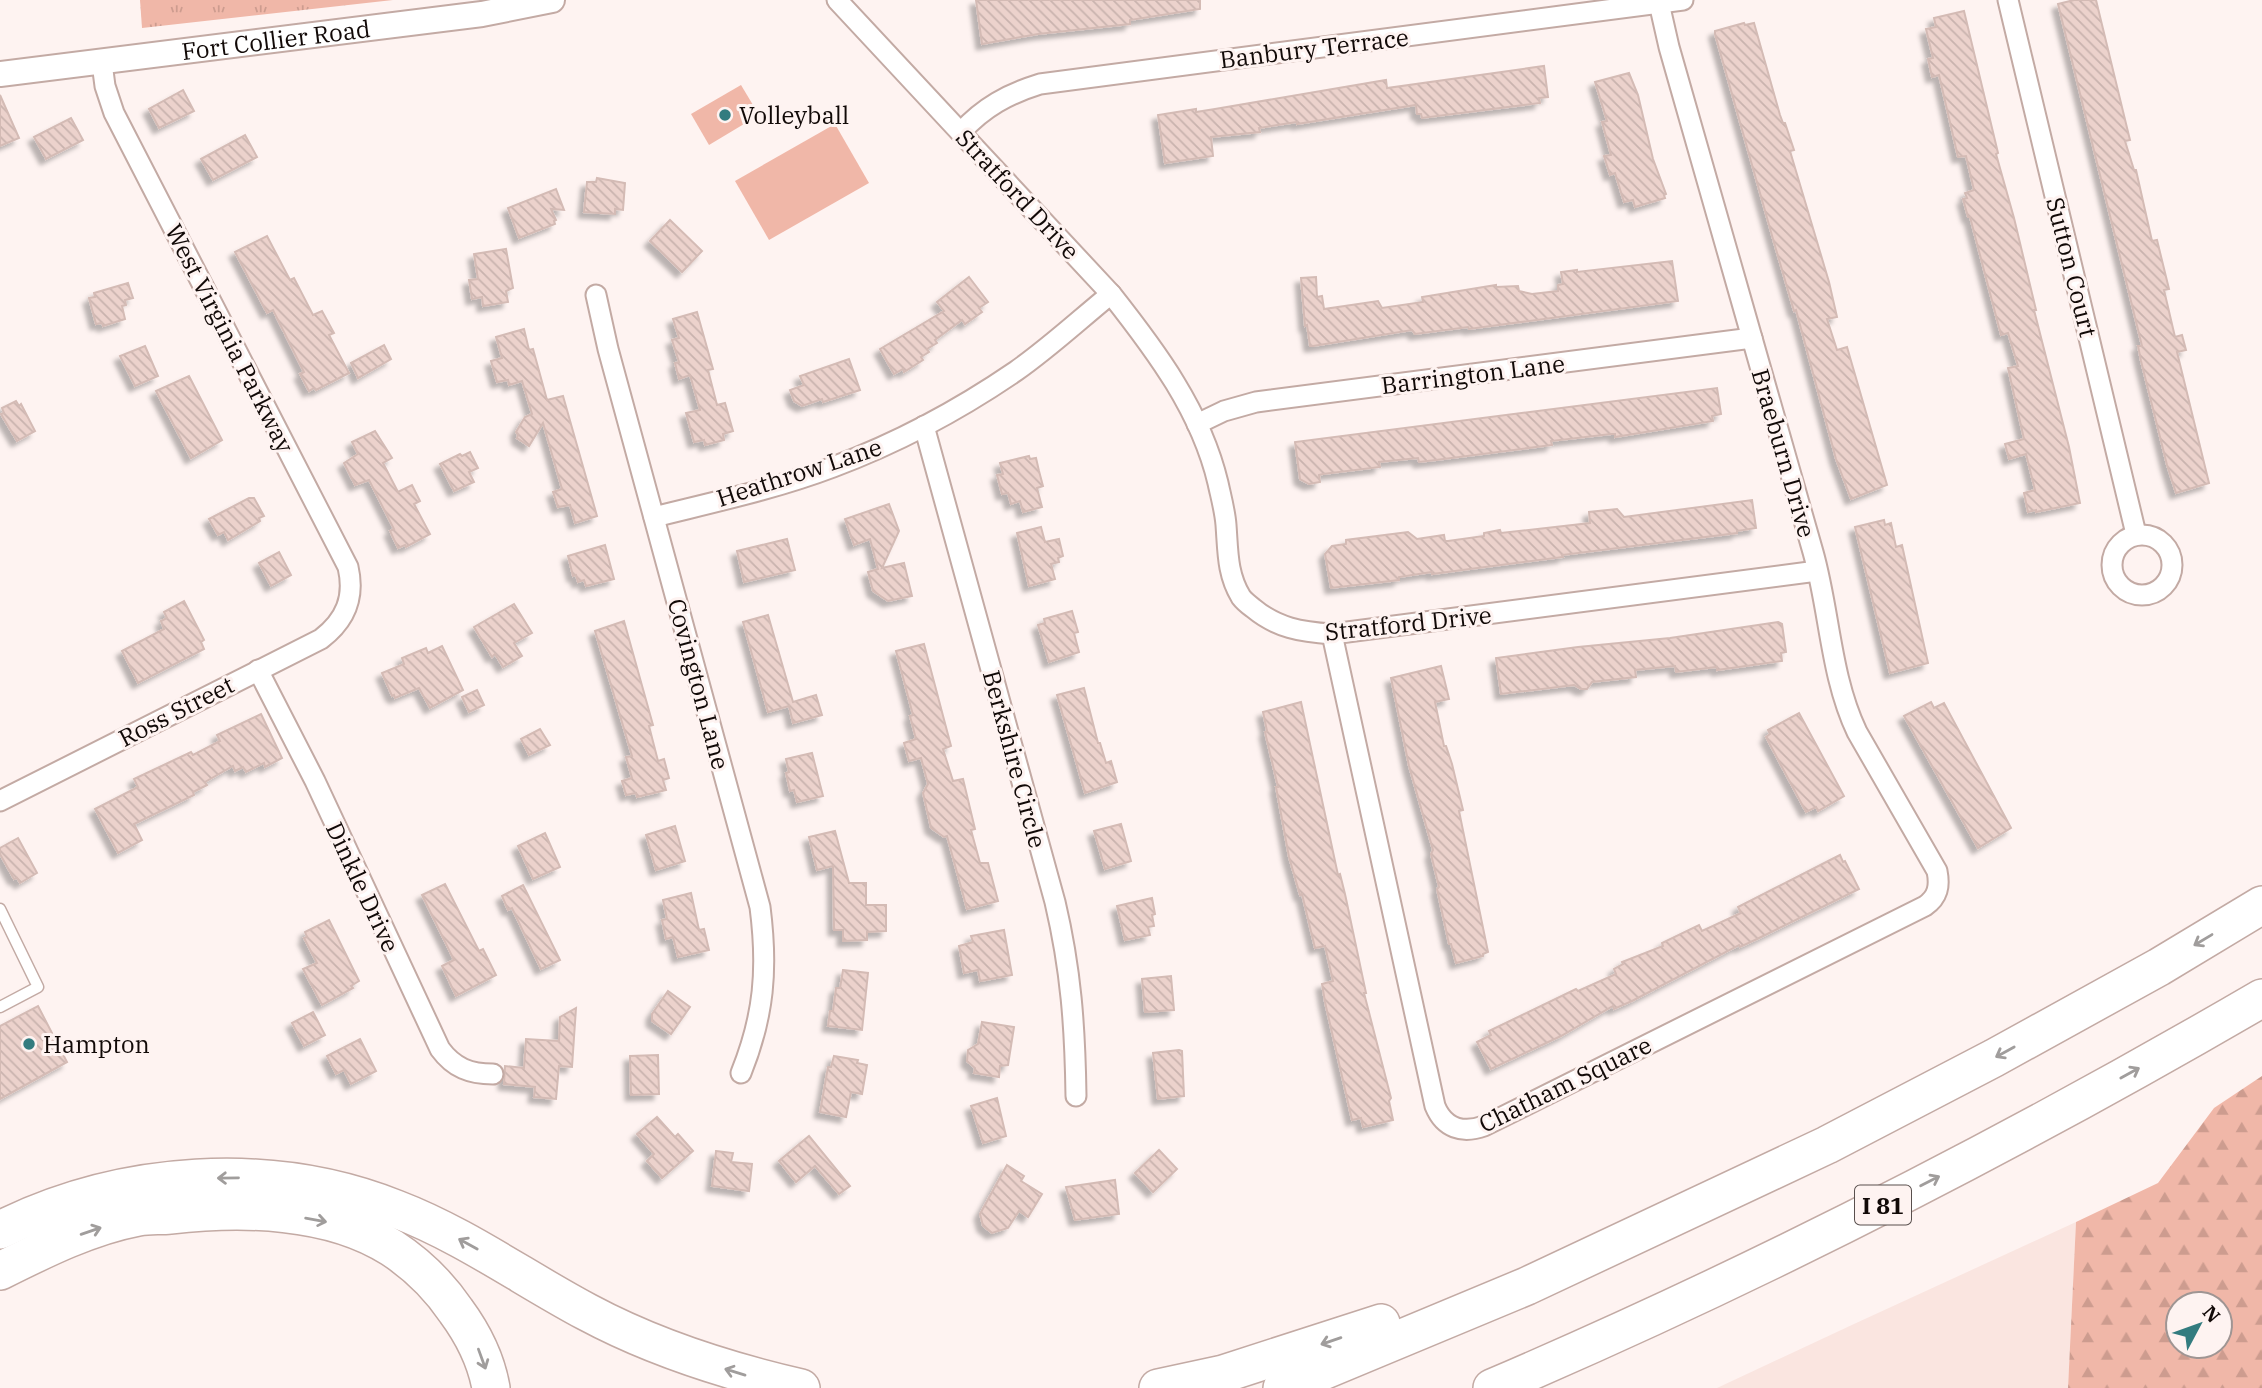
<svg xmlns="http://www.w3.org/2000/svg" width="2262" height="1388" viewBox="0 0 2262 1388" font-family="'IBM Plex Serif',serif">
<defs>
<pattern id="grass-tufts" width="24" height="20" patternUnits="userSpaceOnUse" patternTransform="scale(1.75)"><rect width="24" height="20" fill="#f0b7a8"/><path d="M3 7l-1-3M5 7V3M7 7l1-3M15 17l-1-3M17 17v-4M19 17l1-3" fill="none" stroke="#cd9c8f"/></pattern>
<pattern id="forest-firs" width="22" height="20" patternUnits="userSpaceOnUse" patternTransform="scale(1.75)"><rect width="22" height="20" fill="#f0b7a8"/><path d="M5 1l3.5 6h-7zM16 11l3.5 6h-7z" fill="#cd9c8f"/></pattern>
<pattern id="building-back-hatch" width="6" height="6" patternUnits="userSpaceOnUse" patternTransform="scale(1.75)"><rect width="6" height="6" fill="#ecd2cc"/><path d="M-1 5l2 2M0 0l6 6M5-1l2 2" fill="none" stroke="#c9b3ae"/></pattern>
<filter id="shadow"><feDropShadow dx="-5.5" dy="5.5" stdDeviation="2" flood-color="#0004"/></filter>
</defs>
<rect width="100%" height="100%" fill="#fef3f1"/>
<!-- built -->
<polygon fill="#fae5e0" points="2076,1222 2068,1388 1717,1388 1854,1324"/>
<!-- grass -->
<polygon fill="url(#grass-tufts)" points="140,0 393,0 142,28"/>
<!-- forest -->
<path fill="url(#forest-firs)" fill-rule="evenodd" d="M2262,1076V1388H2068L2076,1222L2158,1183L2214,1108ZM2178,1304H2220V1346H2178Z"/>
<!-- pitch -->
<g fill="#f0b7a8">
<polygon points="741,85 759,115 709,145 691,114"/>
<polygon points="835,124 869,183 769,240 735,181"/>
</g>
<!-- building -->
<g fill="url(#building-back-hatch)" stroke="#d4bbb5" stroke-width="2" filter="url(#shadow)">
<polygon points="976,0 1200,0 1200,9 1130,20 1130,24 1038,34 982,44"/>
<polygon points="2074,0 2096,0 2129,136 2130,140 2125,141 2134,170 2136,170 2152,241 2157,240 2169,289 2164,290 2175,337 2182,335 2186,350 2177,352 2209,483 2176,493 2167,465 2141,361 2138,346 2142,346 2058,4"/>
<polygon points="1964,11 1998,153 1996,154 2014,218 2036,310 2034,310 2069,447 2080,503 2036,512 2036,510 2028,512 2024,493 2035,490 2026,454 2009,459 2005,444 2024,439 2008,368 2018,366 2008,333 2001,335 1970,217 1968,217 1963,199 1967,198 1965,193 1974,190 1966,156 1958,157 1939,75 1932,77 1928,59 1933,58 1926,29 1936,27 1934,18"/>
<polygon points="1744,23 1745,25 1754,23 1780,115 1783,123 1785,123 1794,150 1790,151 1829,282 1837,317 1827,319 1837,350 1847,347 1887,485 1851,499 1836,459 1796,310 1794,311 1773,239 1715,34 1715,31"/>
<polygon points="1544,66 1548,97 1539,98 1540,103 1422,118 1421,114 1417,114 1416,105 1297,124 1297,122 1259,128 1260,132 1211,137 1213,156 1165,163 1158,115 1196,109 1196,112 1215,109 1386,80 1387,88"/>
<polygon points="1629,73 1638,95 1653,159 1666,194 1664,195 1665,198 1635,207 1633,200 1624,202 1615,173 1610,175 1604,156 1611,155 1602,122 1607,121 1595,82"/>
<polygon points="183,90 194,111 159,128 149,109"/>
<polygon points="0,95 19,138 0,146"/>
<polygon points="71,118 83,140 46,159 34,137"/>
<polygon points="245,135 257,157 213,180 201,159"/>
<polygon points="597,178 625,183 623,210 615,209 615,214 584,212 587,182 596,182"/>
<polygon points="556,189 564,210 551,209 556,220 554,221 555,224 519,238 508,208"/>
<polygon points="670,220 702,251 682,272 650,241"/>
<polygon points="267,236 290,280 294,278 313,315 322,311 334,333 329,335 349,373 316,390 314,388 309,391 300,374 304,372 273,310 267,313 235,252"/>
<polygon points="506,249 513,288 506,291 508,302 483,306 482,297 472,299 469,280 478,279 474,254"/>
<polygon points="1672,261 1678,301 1469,329 1468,327 1415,334 1412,330 1313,346 1310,346 1307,325 1305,326 1301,278 1316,277 1317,297 1322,296 1324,309 1378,301 1382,308 1423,302 1422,297 1496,285 1496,287 1518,286 1519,291 1532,294 1558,291 1558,285 1563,284 1561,272 1577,270 1577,272"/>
<polygon points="969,277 988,302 979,308 982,312 965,324 962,320 935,340 937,343 927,349 929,352 921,357 923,360 904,372 903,369 894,374 880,349 944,311 937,302"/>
<polygon points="128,283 133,298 125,300 126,305 122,306 125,319 103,326 102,323 96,324 89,298 95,297 94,293"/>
<polygon points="697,312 713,369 708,370 717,405 725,403 733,431 723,434 724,440 705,445 704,440 694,442 686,413 700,410 690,375 679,379 675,363 679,362 672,340 679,338 673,319"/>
<polygon points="524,329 529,350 533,349 547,400 563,396 597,516 575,523 570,505 558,507 553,492 562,489 543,423 529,446 517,438 518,435 516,432 525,417 532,414 522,381 509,385 508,380 497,382 491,361 502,358 496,337"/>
<polygon points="384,345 391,359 358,378 351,363"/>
<polygon points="145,346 158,376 135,386 120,356"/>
<polygon points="849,359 860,390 823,402 822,399 802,406 794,401 790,390 804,385 800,376"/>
<polygon points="189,376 222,440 191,458 156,391"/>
<polygon points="1717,388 1721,414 1712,416 1713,421 1615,437 1615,434 1611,434 1551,441 1552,445 1436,460 1419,462 1418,458 1379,462 1380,467 1323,474 1319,475 1320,482 1309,484 1300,479 1295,442"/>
<polygon points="16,401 19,406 21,404 35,431 17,441 1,414 4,413 2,408"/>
<polygon points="375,431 392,458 383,463 398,492 412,485 420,501 414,504 430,534 406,547 405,545 398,548 390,531 394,529 369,480 355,485 344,463 358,454 352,442"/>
<polygon points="470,452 478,468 469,472 474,482 454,491 440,464 460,454 462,456"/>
<polygon points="1029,456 1030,459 1036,458 1039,471 1043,486 1037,488 1042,507 1023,512 1020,501 1011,504 1008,493 1002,494 997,475 1003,474 1000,463"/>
<polygon points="249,498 254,498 264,516 259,518 260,521 228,540 224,532 218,535 209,519"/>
<polygon points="1752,500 1756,528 1737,531 1737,533 1562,555 1563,557 1470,569 1432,574 1432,572 1399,577 1399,580 1331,588 1325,554 1332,546 1346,544 1346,540 1408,532 1417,539 1444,535 1445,541 1448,541 1484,536 1484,533 1500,530 1501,533 1590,523 1589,512 1617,509 1624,517"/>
<polygon points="889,504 899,531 882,568 904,563 912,596 888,601 873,591 868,572 878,569 870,539 854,545 845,519"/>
<polygon points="1884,520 1885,525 1891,523 1896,547 1902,545 1928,663 1890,673 1855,527"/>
<polygon points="1041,527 1045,542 1059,539 1063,556 1058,558 1059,562 1051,564 1055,579 1029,586 1017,533"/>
<polygon points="787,539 795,570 744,582 737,551"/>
<polygon points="605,545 614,579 586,586 584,580 578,582 576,575 573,576 568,556"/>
<polygon points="279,552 291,575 271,586 259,563"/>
<polygon points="184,601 204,640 201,642 204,649 138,683 122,651 164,629 161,621 167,618 164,612"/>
<polygon points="514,604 532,633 514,643 522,656 503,667 495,654 492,657 474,627"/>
<polygon points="1072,611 1078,632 1074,633 1079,652 1049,662 1038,625 1045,623 1044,619"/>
<polygon points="768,615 793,702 816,695 822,715 793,723 789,706 768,712 743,622"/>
<polygon points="624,621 653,725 649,726 658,761 664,759 669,778 663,780 666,790 637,797 636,793 626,795 622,781 632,778 626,757 632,756 595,631"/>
<polygon points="1778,622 1782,624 1786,652 1781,653 1782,661 1717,670 1717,667 1676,672 1675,666 1635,670 1636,677 1592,682 1587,689 1581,689 1574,685 1501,694 1496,658 1578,647 1670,638"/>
<polygon points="924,644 951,746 943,749 953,781 963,779 975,829 971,830 980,863 988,863 998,901 967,909 947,836 944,837 931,828 923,793 928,784 921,758 909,761 904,743 916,739 910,716 913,715 896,651"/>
<polygon points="442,646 463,690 430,708 419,688 395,698 394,695 392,696 382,673 404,664 402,658 426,648 428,653"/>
<polygon points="1441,666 1449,699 1435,702 1444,746 1446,746 1452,764 1463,810 1459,811 1488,952 1483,954 1483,956 1456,963 1451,944 1449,944 1437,889 1439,887 1431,854 1433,850 1409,766 1391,678"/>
<polygon points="1084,688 1098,743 1100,743 1106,763 1111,761 1117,782 1085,793 1057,695"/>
<polygon points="477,690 484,705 469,712 462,697"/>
<polygon points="1301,702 1338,875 1340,874 1345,894 1366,993 1364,993 1391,1098 1389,1101 1393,1120 1363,1127 1361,1118 1352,1120 1325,1002 1322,984 1333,981 1325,946 1315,948 1302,894 1300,895 1289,857 1276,787 1278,787 1265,732 1267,731 1263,712"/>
<polygon points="1931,702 1934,708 1944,703 2011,828 1978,848 1904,716"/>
<polygon points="1799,713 1844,796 1818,811 1816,807 1806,812 1766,737 1770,734 1768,730"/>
<polygon points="261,714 282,758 265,767 264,763 246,772 243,767 235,771 233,766 205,782 207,785 193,792 194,795 134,824 142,840 118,853 95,809 138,787 134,779 191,752 193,755 220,741 217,735"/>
<polygon points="540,729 550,745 529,755 521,739"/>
<polygon points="812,753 823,796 797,802 794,790 790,791 786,773 789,772 786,759"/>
<polygon points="1121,824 1131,861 1105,869 1094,831"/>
<polygon points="675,826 685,861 656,870 646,835"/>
<polygon points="835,831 849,883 866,883 866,905 886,905 886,931 867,932 867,940 843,941 843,930 834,930 833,866 817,870 809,837"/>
<polygon points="545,833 560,867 533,879 518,846"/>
<polygon points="18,838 37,873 20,883 17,878 14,879 0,854 0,848"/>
<polygon points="1840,855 1843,862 1845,861 1859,889 1757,939 1740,947 1739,945 1632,1001 1614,1009 1613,1006 1561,1036 1491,1069 1477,1042 1491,1035 1489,1031 1576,989 1578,991 1616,974 1614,969 1623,964 1622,962 1663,946 1662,943 1699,925 1702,931 1741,913 1738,907"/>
<polygon points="445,884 479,951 483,949 496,975 456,996 442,966 454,960 422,895"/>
<polygon points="523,885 560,960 541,969 512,908 508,910 502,896"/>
<polygon points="691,893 699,930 704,929 709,950 678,957 673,937 666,939 662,920 667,919 663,900"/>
<polygon points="1152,898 1155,914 1152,915 1154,926 1148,927 1150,935 1125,940 1117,906"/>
<polygon points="329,920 359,981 351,986 353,988 322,1005 303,969 317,963 304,938 307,937 305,932"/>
<polygon points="1004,930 1012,975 980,981 978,970 964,973 959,946 973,942 971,936"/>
<polygon points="843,970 868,973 862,1030 828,1026 830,1011 833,1011 836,988 840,988"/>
<polygon points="1171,976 1174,1010 1145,1012 1142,979"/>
<polygon points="668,991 690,1007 671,1034 652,1021 652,1014"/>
<polygon points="38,1006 67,1062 0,1099 0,1026"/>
<polygon points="576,1008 572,1067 559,1066 556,1099 534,1097 535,1087 504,1084 505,1066 524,1068 526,1039 559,1041 560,1017"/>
<polygon points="313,1012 325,1035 304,1046 292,1023"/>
<polygon points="982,1022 1014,1027 1008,1065 1000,1066 999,1077 974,1073 975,1068 967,1061 968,1050 978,1044"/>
<polygon points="360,1039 376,1071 351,1084 344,1070 336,1074 327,1056"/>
<polygon points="1179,1050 1182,1051 1184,1096 1158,1099 1153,1053"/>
<polygon points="658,1055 659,1094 631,1095 630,1056"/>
<polygon points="834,1056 858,1060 857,1063 867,1065 862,1094 851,1092 846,1117 820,1112 828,1067 831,1067"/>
<polygon points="997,1098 1006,1136 983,1143 971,1106"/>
<polygon points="657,1117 675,1137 678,1134 693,1151 662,1178 647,1161 654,1154 637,1134"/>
<polygon points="809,1136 850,1186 839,1194 815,1166 796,1182 779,1161"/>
<polygon points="1159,1150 1177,1169 1153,1192 1135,1173"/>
<polygon points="716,1151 733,1153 731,1162 752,1164 749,1191 712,1186"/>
<polygon points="1007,1165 1024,1176 1021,1181 1042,1194 1028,1217 1019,1211 1008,1228 992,1233 983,1226 980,1214"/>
<polygon points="1115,1180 1119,1214 1075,1220 1066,1187"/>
</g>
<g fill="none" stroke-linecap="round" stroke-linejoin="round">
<defs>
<polyline id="service" points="0,909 38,987 0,1007"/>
<g id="minor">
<path d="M837,0L1111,294C1156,351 1201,411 1218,483C1221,497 1225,511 1226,525C1228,551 1227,574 1241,597C1244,601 1249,605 1253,608C1277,628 1301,632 1332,634L1817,571"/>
<polyline points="2008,0 2136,534"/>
<path d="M961,132C984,107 1008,94 1040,84L1683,0"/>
<path d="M596,295L608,349L760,907C768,969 764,1016 741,1073"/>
<polyline points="1197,424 1224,411 1256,402 1752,338"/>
<path d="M924,426L1055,902C1071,970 1075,1026 1076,1096"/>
<path d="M654,517C714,502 775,489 833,467C897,443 959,410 1016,371C1049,348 1079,320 1111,294"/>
<circle cx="2142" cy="565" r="30"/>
<path d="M1332,634L1435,1106C1444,1128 1462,1134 1484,1126L1925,906C1938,897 1940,886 1937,871L1857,732C1830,675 1830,612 1813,552C1765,384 1717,215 1669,47L1659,3"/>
<path d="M258,670L315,781L440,1049C454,1068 470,1074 493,1074"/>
<path d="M0,801L321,639C346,620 355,597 348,567L114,113L105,86L102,63"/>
</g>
<g id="tertiary">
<path id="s1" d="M0,74L482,14L552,0"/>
</g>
<g id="motorway">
<path d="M0,1230C120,1170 271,1159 396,1209C464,1235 523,1278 587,1312C654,1348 727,1371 801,1388"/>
<path d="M0,1271C44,1249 90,1226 138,1217C149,1215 160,1216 170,1215C241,1207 330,1208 392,1248C418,1265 439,1286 456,1311C473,1334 486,1360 491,1388"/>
<polyline points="1158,1388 1223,1374 1381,1323"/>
<polyline points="1282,1388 1527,1286 1827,1145 1994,1058 2159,967 2262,905"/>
<path d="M1492,1388C1756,1275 2013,1143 2262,998"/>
</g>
</defs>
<!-- service casing -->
<use href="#service" stroke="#c3aaa4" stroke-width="13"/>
<!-- minor casing -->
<use href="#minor" stroke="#c3aaa4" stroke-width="23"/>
<!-- tertiary casing -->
<use href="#tertiary" stroke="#c3aaa4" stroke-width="28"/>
<!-- motorway casing -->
<use href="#motorway" stroke="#c3aaa4" stroke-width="40"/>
<!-- service -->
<use href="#service" stroke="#fff" stroke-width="10"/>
<!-- minor -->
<use href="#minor" stroke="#fff" stroke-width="19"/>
<!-- tertiary -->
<use href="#tertiary" stroke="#fff" stroke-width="24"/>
<!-- motorway -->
<use href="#motorway" stroke="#fff" stroke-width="37"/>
</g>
<!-- one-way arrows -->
<defs><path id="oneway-shaft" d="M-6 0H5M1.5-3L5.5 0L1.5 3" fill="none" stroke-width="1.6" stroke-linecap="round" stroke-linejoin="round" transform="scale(1.75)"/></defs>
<g stroke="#a09d9c">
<use href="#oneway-shaft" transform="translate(2203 940) rotate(149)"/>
<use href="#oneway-shaft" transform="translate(2005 1052) rotate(151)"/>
<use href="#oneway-shaft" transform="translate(2130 1073) rotate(-29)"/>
<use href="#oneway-shaft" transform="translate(228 1178) rotate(179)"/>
<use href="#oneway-shaft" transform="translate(1930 1181) rotate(-27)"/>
<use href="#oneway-shaft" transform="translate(316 1220) rotate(10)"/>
<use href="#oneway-shaft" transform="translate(91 1231) rotate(-19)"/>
<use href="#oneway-shaft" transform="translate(468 1244) rotate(-151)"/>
<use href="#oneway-shaft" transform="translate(1331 1341) rotate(161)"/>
<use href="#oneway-shaft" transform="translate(482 1359) rotate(70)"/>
<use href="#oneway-shaft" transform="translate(735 1372) rotate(-163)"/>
</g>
<!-- markers -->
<g fill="#337c7f" stroke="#fef3f1" stroke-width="2.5">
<circle cx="725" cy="115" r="7"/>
<circle cx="29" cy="1044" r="7"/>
</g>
<g text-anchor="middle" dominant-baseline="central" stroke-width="6" stroke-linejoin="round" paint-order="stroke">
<!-- shield labels -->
<rect fill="#fef3f1" stroke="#584f4d" stroke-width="2" x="1855" y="1185.5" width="56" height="39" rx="5"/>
<g font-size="23" font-weight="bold" fill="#110907">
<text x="1883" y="1205">I 81</text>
</g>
<!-- street labels -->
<g font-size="24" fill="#110907" stroke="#fef3f1">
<text stroke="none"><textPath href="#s1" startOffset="278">Fort Collier Road</textPath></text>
<text transform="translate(1314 48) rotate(-7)">Banbury Terrace</text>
<text transform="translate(1018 194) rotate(47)">Stratford Drive</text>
<text transform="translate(2072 267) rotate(76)">Sutton Court</text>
<text transform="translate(230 338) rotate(63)">West Virginia Parkway</text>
<text transform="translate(1473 374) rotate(-7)">Barrington Lane</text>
<text transform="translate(1784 453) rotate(74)">Braeburn Drive</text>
<text transform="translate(799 472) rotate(-18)">Heathrow Lane</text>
<text transform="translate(1408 623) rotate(-6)">Stratford Drive</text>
<text transform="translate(699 684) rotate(75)">Covington Lane</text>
<text transform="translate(176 711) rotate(-27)">Ross Street</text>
<text transform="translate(1015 759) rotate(75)">Berkshire Circle</text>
<text transform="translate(363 887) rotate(65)">Dinkle Drive</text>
<text transform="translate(1565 1084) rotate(-26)">Chatham Square</text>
</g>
<!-- poi labels -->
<g font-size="24" fill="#110907" stroke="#fef3f1" text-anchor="start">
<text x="739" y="115">Volleyball</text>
<text x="43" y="1044">Hampton</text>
</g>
</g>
<!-- north arrow -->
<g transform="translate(2199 1325) rotate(49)"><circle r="33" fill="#fef3f1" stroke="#9f9593" stroke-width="2"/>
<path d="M0-5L12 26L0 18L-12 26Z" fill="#337c7f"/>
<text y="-10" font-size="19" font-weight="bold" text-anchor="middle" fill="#110907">N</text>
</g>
</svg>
